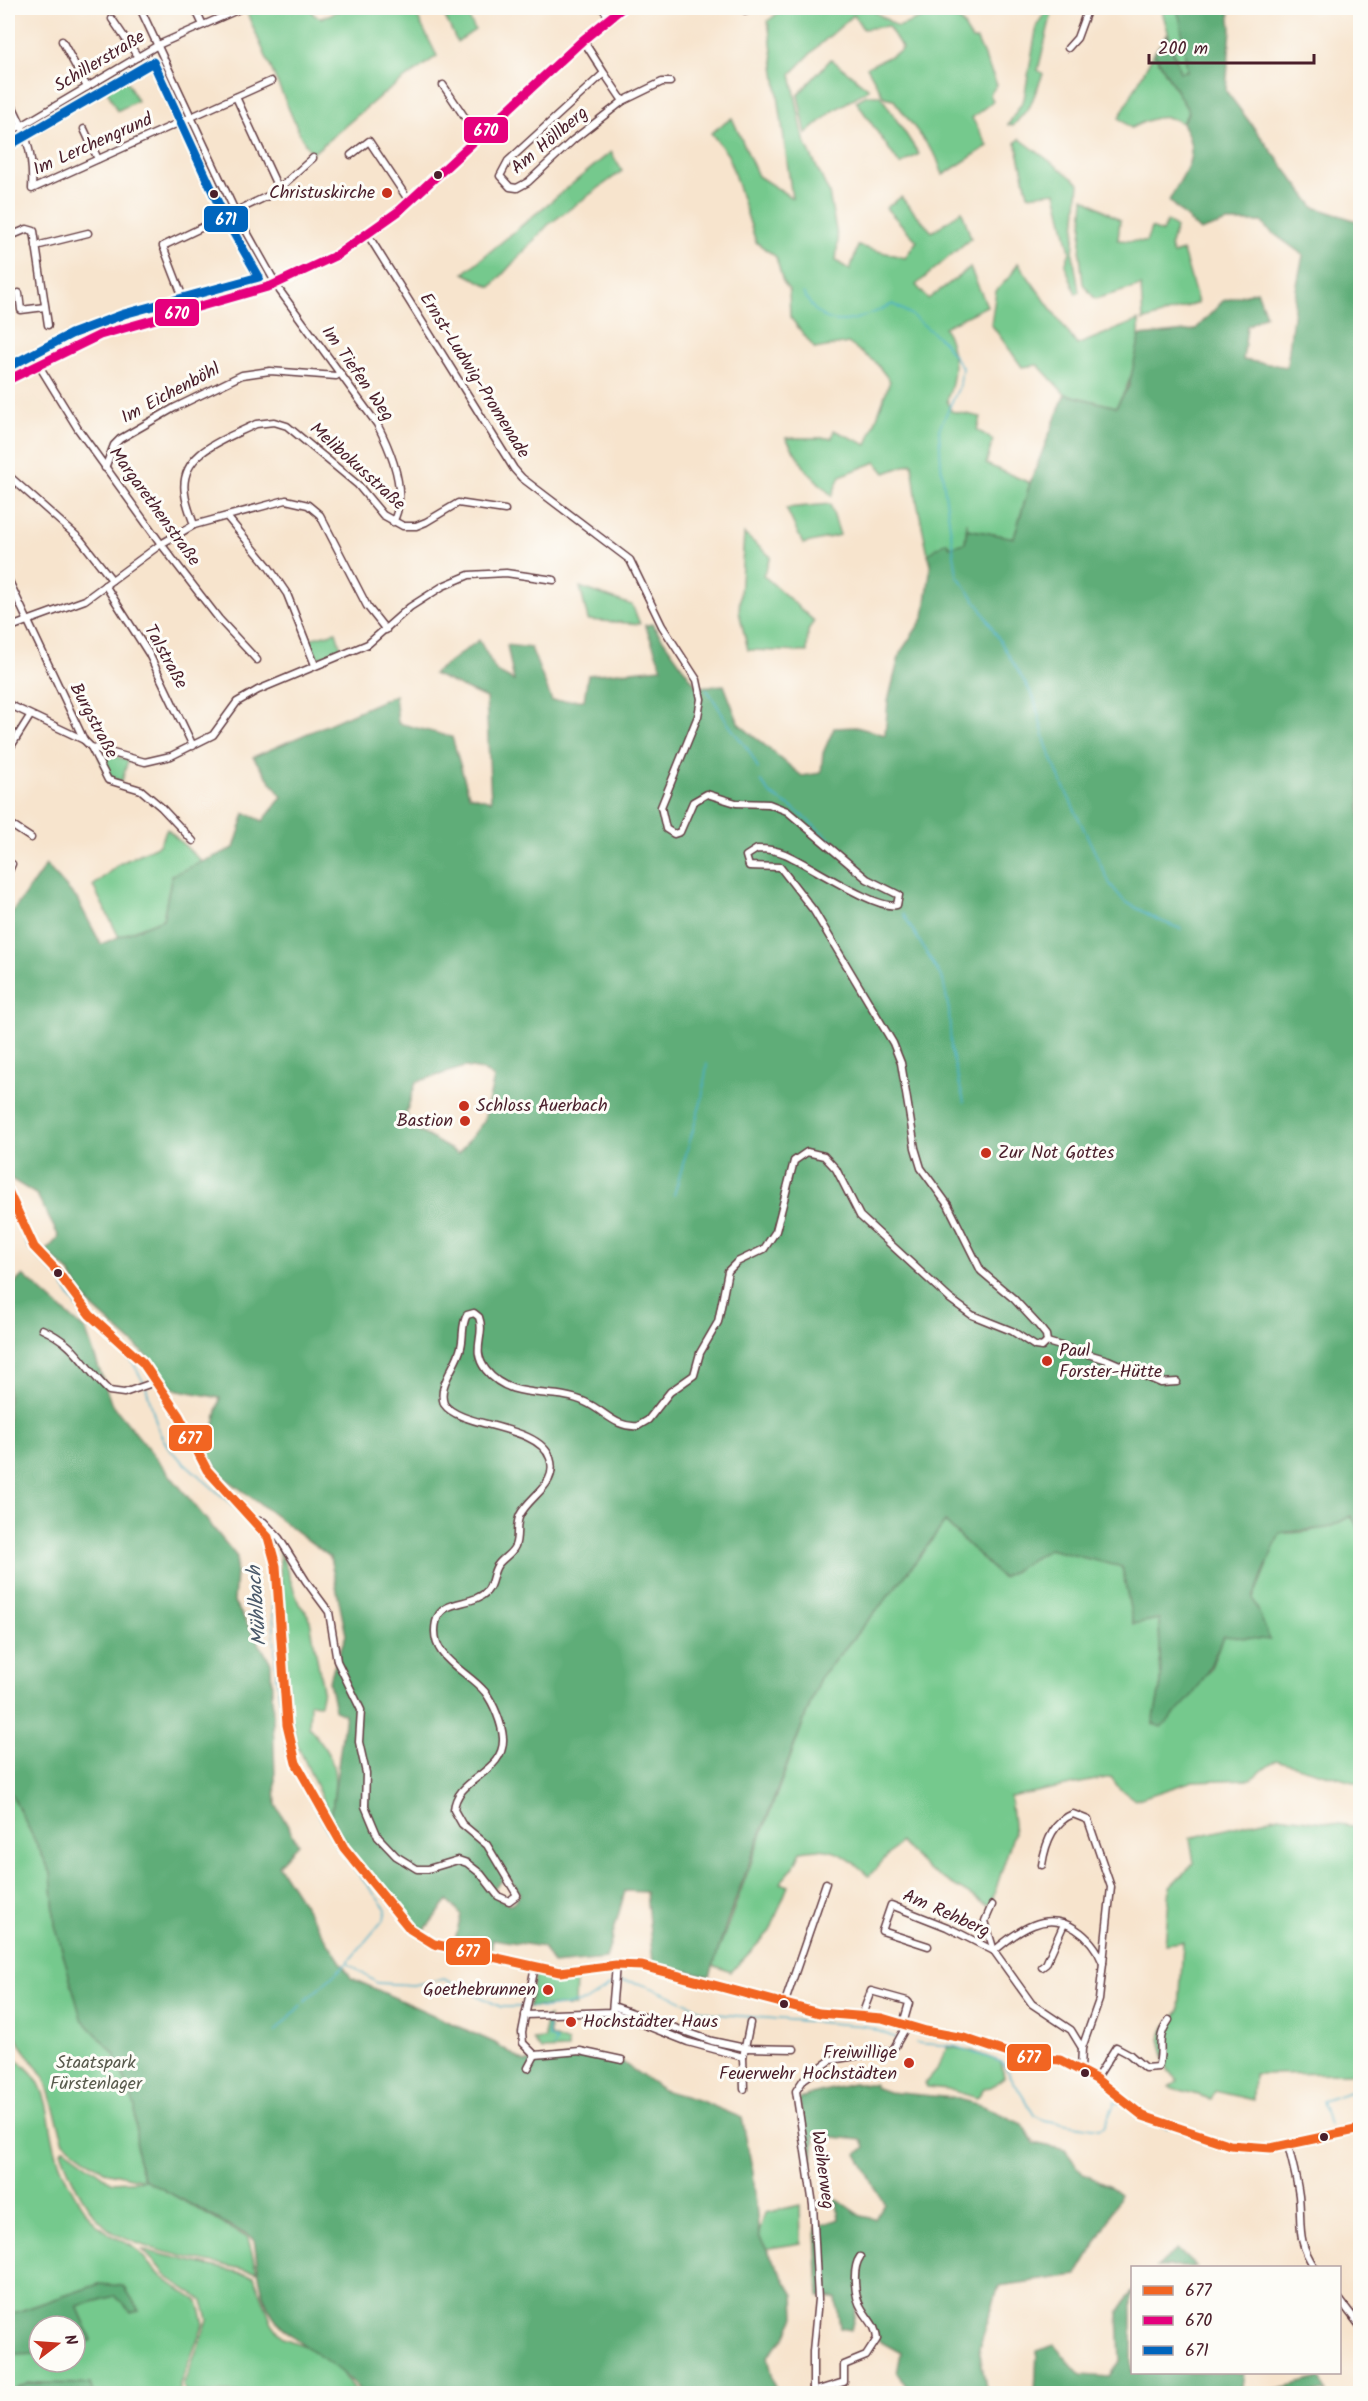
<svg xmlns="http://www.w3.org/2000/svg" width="1368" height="2401" viewBox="0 0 1368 2401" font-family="Kalam,sans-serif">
<rect width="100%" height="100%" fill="#fdfcf7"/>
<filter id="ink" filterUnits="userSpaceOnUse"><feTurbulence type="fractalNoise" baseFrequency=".0167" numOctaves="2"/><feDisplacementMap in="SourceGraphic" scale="12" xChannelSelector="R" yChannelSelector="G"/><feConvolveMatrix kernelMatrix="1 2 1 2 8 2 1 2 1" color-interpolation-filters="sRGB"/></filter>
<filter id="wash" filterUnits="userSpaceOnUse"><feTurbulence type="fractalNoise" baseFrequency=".008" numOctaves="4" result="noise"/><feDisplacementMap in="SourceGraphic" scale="24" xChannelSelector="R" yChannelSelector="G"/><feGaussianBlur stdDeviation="1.35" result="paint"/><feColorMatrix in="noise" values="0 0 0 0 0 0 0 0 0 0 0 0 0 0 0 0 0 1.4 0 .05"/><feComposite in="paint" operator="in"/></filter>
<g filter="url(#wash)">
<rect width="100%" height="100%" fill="#f7e4cd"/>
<!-- green -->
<g fill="#74c98d" stroke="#5f745c" stroke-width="1.5">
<polygon points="254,8 310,8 314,15 321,18 346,8 413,8 437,56 379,97 312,154 301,137 246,11"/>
<polygon points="441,8 464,8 475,30 457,42"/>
<path d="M784,8H869L898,27L937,12L961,21L972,40H977L997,85L990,94L993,101L972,118L988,146L943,175L936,156L893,99L884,97L867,67L899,52L902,48L888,26L863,29L854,15L816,48L791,74L804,140L829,193L838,241L836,261L850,270L858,246L905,258L917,241L886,208L901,197L932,232L962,211L971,238L916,285L928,299L970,268L987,306L944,327C956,352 957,374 947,400L951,411L981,417L977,430L993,440L986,464L1030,483L1014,538L967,529V522L965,543L950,547L946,542L928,554L917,502L912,463L885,473L876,462L840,476L832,496L806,470L786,438H832L834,430L867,445L890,381L876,363L848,343L815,349L790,317L789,290L783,282L776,257L756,242L728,155L711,133L732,118L758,176L792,198L768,21Z"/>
<polygon points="1048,8 1053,8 1038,70 1043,74 1030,106 1013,126 1008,125 1024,99 1037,25"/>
<polygon points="1161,8 1176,8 1180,18 1188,71 1180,72"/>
<path d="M1154,53L1189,112L1182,123C1164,112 1149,119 1131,128L1119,118Z"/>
<polygon points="831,59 869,89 833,111 806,134 798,95"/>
<polygon points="122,71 137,101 117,111 103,82"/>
<polygon points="867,95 880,95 919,154 900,165 856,101"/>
<polygon points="1020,139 1079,183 1073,254 1079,292 1076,294 1065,265 1070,252 1056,192 1028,195 1016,142"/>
<polygon points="611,152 622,171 548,225 491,287 464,273"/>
<polygon points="1084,198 1120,220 1118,240 1146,242 1151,228 1162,232 1167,221 1176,228 1170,247 1173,254 1183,251 1198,303 1143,321 1141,286 1095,299 1083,284 1080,255"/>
<path d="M1018,263L1077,345L1139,320C1141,351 1132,381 1116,407L1065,394L1038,365L1022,367L991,324L996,291L1011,275Z"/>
<polygon points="830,504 840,535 803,544 786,508"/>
<polygon points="744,534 771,557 763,575 814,621 808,631 807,652 748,650 739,612"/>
<polygon points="580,587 632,605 640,624 588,620"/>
<polygon points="336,632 342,651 319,658 315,656 309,639"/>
<polygon points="101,752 128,760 122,781 109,778 99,757"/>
<polygon points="167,829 203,863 172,875 163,919 119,937 93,886 119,864 159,845"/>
<path d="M1351,1516L1360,1530V1784L1276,1760L1251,1779L1193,1781L1135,1800L1119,1788L1111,1777L1010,1797L1014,1833L991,1904L987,1905L928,1870L900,1842L869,1876C847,1855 832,1845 801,1851L793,1868L780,1883L788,1886L770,1931L731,1972L713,1965L820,1678L905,1576L945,1522L1002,1578L1049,1549L1122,1567L1133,1623L1159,1619L1161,1683L1153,1724L1210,1670L1223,1636L1253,1598L1280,1533C1307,1534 1328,1528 1351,1516Z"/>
<path d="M279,1548L299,1604L309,1615L323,1690L320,1704L310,1703L309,1727C340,1766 337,1770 331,1818L297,1744L289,1709Z"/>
<polygon points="8,1787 51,1873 55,1925 156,2030 137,2157 144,2180 104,2171 64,2142 45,2079 8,2026"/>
<polygon points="1279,1816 1360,1827 1360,2073 1254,2074 1253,2100 1215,2091 1211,2099 1170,2087 1178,2080 1168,2072 1160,2039 1164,2029 1179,2011 1183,1942 1165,1944 1170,1887 1194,1863 1190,1838"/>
<polygon points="536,1972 566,1977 576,1976 575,2006 529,2007"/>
<polygon points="549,2016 550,2036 568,2043 568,2049 541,2050 533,2040 545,2039 545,2019"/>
<polygon points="947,2047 970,2050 1001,2062 1004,2077 991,2087 984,2088 977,2098 947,2089 927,2087 925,2083 937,2069"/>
<path d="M8,2055C50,2077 45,2106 55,2148C60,2170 76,2199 90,2217C102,2233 119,2238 135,2248C141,2252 145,2260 150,2265C164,2280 180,2290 198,2301L204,2324L180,2384V2392L93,2393L90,2384L29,2383L8,2392V2354L39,2353V2362H75V2350L92,2340L77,2306L115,2296L131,2312L139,2310L99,2284L8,2315Z"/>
<path d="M65,2148L112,2182L147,2180L248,2238L257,2272C221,2264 130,2250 105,2226C85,2208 70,2176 61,2151Z"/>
<polygon points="800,2205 801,2243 764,2249 757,2240 765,2213"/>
<polygon points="143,2250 254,2276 272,2323 283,2338 331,2355 356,2393 186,2393 183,2386 208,2320 203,2301 169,2278"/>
</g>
<!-- forest -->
<g fill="#5fad78" stroke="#546652" stroke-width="1.5" fill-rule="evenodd">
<path d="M1176,8H1229L1231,29L1226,91L1314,207L1360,222V1530L1351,1516L1328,1528L1280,1533L1253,1598L1270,1640L1223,1636C1205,1682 1197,1694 1161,1727L1153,1724L1161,1683L1159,1619L1133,1624L1122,1567L1049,1549L1002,1578L945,1522L905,1576L820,1678L727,1922L710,1976L653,1963L646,1892L625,1891L606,1959L553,1964L543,1947L493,1939L491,1951L454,1944L461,1915L448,1901L421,1934L363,1871L331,1818L345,1714L335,1710L329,1681L346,1635L330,1557L223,1476L207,1454L220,1398L174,1389L143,1352L91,1306L68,1271L46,1251L59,1237L37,1195L8,1177V918L46,865L77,899L101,944L163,919L172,875L234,848L245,813L263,821L282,797L253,757L395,695L398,723L452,737L469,795L491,801L486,698L433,674L479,640L497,672L514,681L507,645L531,648L552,701L584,700L588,675L662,668L645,625L652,624L697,687L724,685L739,724L802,776L821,773L823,753L834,728L856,727L885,735L888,701L900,653L924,617L931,564L928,554L946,542L950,547L965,543L967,529L1014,538L1030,483L1065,394L1116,407L1129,386L1140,336L1195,330L1223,301L1257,291L1266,315L1247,326L1243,360L1287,367L1296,290L1303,255L1266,228L1262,222H1227L1200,231L1169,201C1185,169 1202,157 1182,123L1189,112L1154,53L1167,34L1180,72L1187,71L1180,19ZM465,1067L482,1070L494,1078L484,1121L458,1154L412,1127L406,1113L416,1082ZM507,1876L520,1893L516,1901L510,1904L500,1900L491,1892Z"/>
<path d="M23,1275L86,1331L111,1403L237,1557L234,1602L271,1663L276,1805L298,1844L278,1865L351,1978L495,2043L525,2062L581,2057L620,2061L663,2090L701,2101L742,2118L753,2172L759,2236L794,2295L795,2317L784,2339L768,2356L776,2393H360C351,2377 339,2370 324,2359C264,2318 263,2310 254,2239L144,2179L137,2157L135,2107L115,2054L81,2018L55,1925L51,1873L8,1787V1290Z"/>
<polygon points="853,2084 874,2084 874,2087 888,2092 955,2098 981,2105 1022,2124 1034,2143 1065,2150 1083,2174 1108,2185 1120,2194 1107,2224 1077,2275 999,2286 979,2348 987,2393 911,2393 897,2373 901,2353 879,2341 860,2306 857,2306 851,2330 840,2328 836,2298 819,2297 816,2227 839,2219 837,2203 831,2202 832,2196 861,2216 875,2219 884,2204 857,2154 865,2147 862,2140 815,2135 813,2161 810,2161 799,2100 807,2095"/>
<polygon points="1177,2249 1196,2267 1157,2267"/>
<polygon points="99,2284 124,2286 139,2310 131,2312 115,2296 77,2306 92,2340 75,2350 75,2326 39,2326 39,2353 8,2354 8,2315"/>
<polygon points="1132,2292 1132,2372 1244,2373 1241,2393 1035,2393 1037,2351 1054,2345 1081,2375 1110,2377 1120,2361 1118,2312"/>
<polygon points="1320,2378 1326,2393 1259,2393"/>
<polygon points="29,2383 90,2384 93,2393 8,2393"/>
</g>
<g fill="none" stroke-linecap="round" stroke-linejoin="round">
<!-- stream -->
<g stroke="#4ab0c9" stroke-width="1.5">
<path d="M803,293C807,299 812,308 817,312C839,332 871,314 893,304L910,314L943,341L962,367L960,385L939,429L941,465L957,575L980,607L1034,698L1046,744L1060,779L1110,884L1124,901L1158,920L1181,929"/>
<path d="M706,689C717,702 722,716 732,729C744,746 750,748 758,769"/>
<polyline points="761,781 770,794 794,809 842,849"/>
<polyline points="903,914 943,980 949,1010 951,1051 964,1102"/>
<polyline points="674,1195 702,1099 707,1063"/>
<polyline points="8,1201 13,1211"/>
<polyline points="17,1218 28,1247 55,1275"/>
<polyline points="63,1286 81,1313 132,1361 144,1383"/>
<polyline points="146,1387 159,1432 170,1450 243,1515"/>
<polyline points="253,1525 264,1539 271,1567 276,1675 287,1752 298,1777"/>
<polyline points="301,1783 336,1846 386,1909 384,1919 347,1963 377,1983 413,1985 444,1979 501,2007 525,2007"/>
<path d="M617,1982C642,1976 688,2008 716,2014L866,2026L896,2038"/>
<polyline points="304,2002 346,1964"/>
<polyline points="530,2007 546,2008 585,2002 612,1984"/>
<polyline points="544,2017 547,2018 549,2037 556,2041 553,2047"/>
<polyline points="275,2032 301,2005"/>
<polyline points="916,2043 954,2046 1002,2062 1034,2115 1043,2120 1099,2129 1104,2127 1115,2102 1123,2105"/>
<polyline points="1159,2125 1168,2128"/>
<polyline points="1329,2125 1322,2101 1357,2090 1360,2094"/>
</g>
</g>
</g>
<g filter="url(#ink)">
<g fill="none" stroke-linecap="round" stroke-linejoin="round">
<defs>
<g id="minor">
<path d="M147,8L141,10L235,211L280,291L377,424C391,451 409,493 393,522"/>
<polyline points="195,8 203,25"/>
<polyline points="602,8 610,17"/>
<polyline points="739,8 747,11"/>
<polyline points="112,19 138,57"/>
<polyline points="583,40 604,73 508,161 500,176 510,187 517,188 528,182 573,140 623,101 604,73"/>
<polyline points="62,41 87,87"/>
<polyline points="1068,48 1077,38 1088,8"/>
<polyline points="443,85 478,137"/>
<polyline points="236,97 279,190"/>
<path d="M8,98C25,128 34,154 32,189L271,81"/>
<polyline points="623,101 662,82 670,82"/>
<polyline points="84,129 98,159"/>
<polyline points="8,132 23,125 158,45 242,8"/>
<polyline points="351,155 369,141 409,201"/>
<path d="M368,235L514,469L522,478L630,560L662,626L697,680L701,699L698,716L661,807L666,829L674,834L680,832L693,802L707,794L736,803L769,804L787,811L867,879L899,895L897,905C877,911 807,863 785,854C776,850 766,849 757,849L746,856L749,866L780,867L814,911L893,1043L901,1063L915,1148L921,1168L948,1205L981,1271L1014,1299L1038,1325L1046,1335L1047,1342"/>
<polyline points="8,237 27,229 34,231 48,325"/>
<polyline points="36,246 88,233"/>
<polyline points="19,293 21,310 45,307"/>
<polyline points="187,308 163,246 274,193 313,158"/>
<polyline points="38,364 78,429 161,544 219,619 257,660"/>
<polyline points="105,468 114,445 120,439 174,408 242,375 270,371 336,376 340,373"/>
<polyline points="8,475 80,539 112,580"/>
<polyline points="228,518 268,566 287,594 315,665"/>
<path d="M194,525C191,515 186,504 185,494C178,452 227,439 256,424L274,422L287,426L358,485L383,515L403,526H416L426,522L458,503L505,510"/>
<polyline points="8,579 84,740 91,747 108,780 141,790 161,807 193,841"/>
<polyline points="105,585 149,654 193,746"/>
<polyline points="8,628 85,600 161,544 194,525 286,500 308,505 320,515 367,606 386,630"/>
<polyline points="8,704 84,740"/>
<polyline points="91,747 145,762 171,756 213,735 237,702 258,690 368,644 410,607 443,586 469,575 506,573 554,580"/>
<polyline points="8,751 30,716"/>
<polyline points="8,823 31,838"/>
<polyline points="8,873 12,864"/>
<path d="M42,1329C78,1345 83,1367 109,1391L124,1393L158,1381"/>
<polyline points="1047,1342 1108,1360 1161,1383 1177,1382"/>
<path d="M255,1520L264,1522L279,1538L306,1581L329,1612L337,1661L361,1710L359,1742L366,1773L365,1806L378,1837L396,1856L417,1869H428L458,1860L467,1863L481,1874L498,1896L509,1901L517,1895L487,1845L462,1824L454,1810C456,1777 505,1774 503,1738C502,1724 494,1704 485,1692C467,1670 428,1658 436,1622C441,1598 473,1607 487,1591C493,1584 492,1574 497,1566C502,1558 511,1555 515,1546C519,1536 515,1525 520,1515C530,1495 559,1484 550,1458C538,1424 460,1428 444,1404C437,1384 457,1366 461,1347C464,1336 461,1325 467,1315L474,1313L479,1317C486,1336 470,1349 486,1370C511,1402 553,1387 585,1402C605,1411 615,1428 638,1426L648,1420L670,1392L694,1375L700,1353L718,1322L728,1271L737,1262L764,1249L776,1231L794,1161L807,1152L824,1156L836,1169L860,1216L950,1299L972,1315L1012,1331L1035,1346L1042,1347L1047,1342"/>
<path d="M1042,1865C1045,1845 1053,1822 1073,1814L1088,1820L1111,1887L1099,2000L1082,2048L1081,2070"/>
<polyline points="992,1905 985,1921 994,1951 1032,2004 1071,2030 1082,2048"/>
<polyline points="928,1946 882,1931 891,1905 947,1927 994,1951"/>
<path d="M994,1951C1006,1941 1018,1931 1033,1925C1064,1912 1092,1936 1103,1963"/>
<polyline points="1042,1967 1046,1964 1064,1924"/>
<polyline points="784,2005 826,1883"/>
<polyline points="613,2006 712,2041 745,2048 794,2049"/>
<polyline points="612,2012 688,2042 743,2057"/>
<polyline points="525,2015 612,2012 616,1965"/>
<polyline points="862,2015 871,1991 907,2001 909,2003 903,2024"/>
<polyline points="535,2055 580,2051 622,2060"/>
<polyline points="528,2068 535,2055 523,2043 522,2032 535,1966"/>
<path d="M1096,2079L1116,2047L1129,2054L1145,2068L1158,2067C1165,2048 1154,2042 1169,2020"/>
<polyline points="744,2089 743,2057 750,2023"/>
<path d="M1288,2145C1292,2162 1297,2179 1299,2196C1302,2226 1296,2240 1315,2268"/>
<polyline points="1340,2300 1360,2326"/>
<path d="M813,2387L815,2391L844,2382V2365L866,2356L877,2339C876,2325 868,2320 862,2309C854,2297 852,2268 860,2257"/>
<polyline points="813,2394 813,2351 818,2299 813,2205 796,2091 804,2079 831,2060 893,2050 907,2025"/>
</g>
<g id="major">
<polyline points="8,380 100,335 145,320 271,286 337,255 399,211 583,40 622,8"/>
<polyline points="8,1191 34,1247 56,1270 90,1315 143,1363 179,1416 207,1470 268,1537 276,1566 287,1725 296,1763 344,1848 410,1929 434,1944 560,1972 616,1965 642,1966 784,2005 819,2013 882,2018 926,2031 964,2038 1020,2057 1060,2060 1096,2079 1143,2116 1230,2145 1271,2148 1360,2129"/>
</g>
</defs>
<!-- minor casing -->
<use href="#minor" stroke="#643d43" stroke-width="9"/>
<!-- major casing -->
<use href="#major" stroke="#643d43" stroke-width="10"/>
<!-- minor -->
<use href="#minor" stroke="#fff" stroke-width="6"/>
<!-- major -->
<use href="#major" stroke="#fcbd6f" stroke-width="8"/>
<defs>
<polyline id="bus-1" points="8,1191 34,1247 56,1270 90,1315 143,1363 179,1416 207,1470 268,1537 276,1566 287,1725 296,1763 344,1848 410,1929 434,1944 560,1972 616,1965 642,1966 819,2013 882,2018 926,2031 964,2038 1020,2057 1060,2060 1096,2079 1143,2116 1230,2145 1271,2148 1360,2129"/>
<polyline id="bus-2" points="8,380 100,335 271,286 337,255 399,211 583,40 622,8"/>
<polyline id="bus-3" points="8,367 71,334 124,314 259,277 224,216 153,62 13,143"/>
</defs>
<!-- bus-1 casing -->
<use href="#bus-1" stroke="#fdfcf7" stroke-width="14"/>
<!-- bus-2 casing -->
<use href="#bus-2" stroke="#fdfcf7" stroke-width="14"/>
<!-- bus-3 casing -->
<use href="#bus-3" stroke="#fdfcf7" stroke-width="14"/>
<!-- bus-1 -->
<use href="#bus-1" stroke="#f26522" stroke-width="9"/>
<!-- bus-2 -->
<use href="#bus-2" stroke="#e5007d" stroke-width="9"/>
<!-- bus-3 -->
<use href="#bus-3" stroke="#0065bd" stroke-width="9"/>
</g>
</g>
<!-- markers -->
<g fill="#4a1f2b" stroke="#fdfcf7" stroke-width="2">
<circle cx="438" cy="175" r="5"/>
<circle cx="214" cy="194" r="5"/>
<circle cx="58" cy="1273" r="5"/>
<circle cx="784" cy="2004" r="5"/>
<circle cx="1085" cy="2073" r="5"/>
<circle cx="1324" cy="2137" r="5"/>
</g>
<g fill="#c8321e" stroke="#fdfcf7" stroke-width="2">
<circle cx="387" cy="193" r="6"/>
<circle cx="464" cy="1106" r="6"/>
<circle cx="465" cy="1121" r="6"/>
<circle cx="986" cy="1153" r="6"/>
<circle cx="1047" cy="1361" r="6"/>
<circle cx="548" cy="1990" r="6"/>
<circle cx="571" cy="2022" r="6"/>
<circle cx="909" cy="2063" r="6"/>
</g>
<g text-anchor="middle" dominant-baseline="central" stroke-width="6" stroke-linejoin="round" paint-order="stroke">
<!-- street labels -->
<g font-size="18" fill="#4a1f2b" stroke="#fdfcf7">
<text transform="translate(100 62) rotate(-31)">Schillerstraße</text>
<text transform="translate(550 141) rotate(-40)">Am Höllberg</text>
<text transform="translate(93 145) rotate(-24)">Im Lerchengrund</text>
<text transform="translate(357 374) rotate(55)">Im Tiefen Weg</text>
<text transform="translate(474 376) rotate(58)">Ernst-Ludwig-Promenade</text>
<text transform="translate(171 394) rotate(-28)">Im Eichenböhl</text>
<text transform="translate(357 467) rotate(42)">Melibokusstraße</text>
<text transform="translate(154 507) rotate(54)">Margarethenstraße</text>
<text transform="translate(165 657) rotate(61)">Talstraße</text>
<text transform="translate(93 721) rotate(62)">Burgstraße</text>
<text transform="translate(946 1914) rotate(24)">Am Rehberg</text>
<text transform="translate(822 2170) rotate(82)">Weiherweg</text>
</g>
<!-- poi labels -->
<g font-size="18" fill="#4a1f2b" stroke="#fdfcf7" text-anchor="end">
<text x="375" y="193">Christuskirche</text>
<text x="476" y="1106" text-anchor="start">Schloss Auerbach</text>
<text x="453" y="1121">Bastion</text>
<text x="998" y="1153" text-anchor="start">Zur Not Gottes</text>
<text x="1059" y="1351" text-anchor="start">Paul<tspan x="1059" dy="21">Forster-Hütte</tspan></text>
<text x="536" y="1990">Goethebrunnen</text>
<text x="583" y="2022" text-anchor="start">Hochstädter Haus</text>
<text x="897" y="2053">Freiwillige<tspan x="897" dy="21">Feuerwehr Hochstädten</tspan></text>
</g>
<!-- park labels -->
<g font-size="18" fill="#595a4d" stroke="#fdfcf7">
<text x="96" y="2063">Staatspark<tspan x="96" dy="21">Fürstenlager</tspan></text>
</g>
<!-- water labels -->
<g font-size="20" font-style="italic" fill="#4a596a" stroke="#fdfcf7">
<text transform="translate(258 1606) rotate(-94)">Mühlbach</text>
</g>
</g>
<g stroke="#fdfcf7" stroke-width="2">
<rect x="463" y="116" width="46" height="28" rx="6" fill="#e5007d"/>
<rect x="203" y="205" width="46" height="28" rx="6" fill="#0065bd"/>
<rect x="154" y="298" width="46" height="29" rx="6" fill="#e5007d"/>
<rect x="168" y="1424" width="45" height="28" rx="6" fill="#f26522"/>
<rect x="445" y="1937" width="46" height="29" rx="6" fill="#f26522"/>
<rect x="1006" y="2043" width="46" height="29" rx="6" fill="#f26522"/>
</g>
<g font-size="16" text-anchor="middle" font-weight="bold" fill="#fff">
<text x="486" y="136">670</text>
<text x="226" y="225">671</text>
<text x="177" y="319">670</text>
<text x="190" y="1444">677</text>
<text x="468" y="1957">677</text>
<text x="1029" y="2063">677</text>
</g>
<!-- margin -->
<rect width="1368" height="2401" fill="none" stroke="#fdfcf7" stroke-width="30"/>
<!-- legend -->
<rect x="1131" y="2266" width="210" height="108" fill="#fdfcf7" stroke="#b5a4a5" stroke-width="1.5"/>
<rect x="1143" y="2286" width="30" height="9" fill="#f26522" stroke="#b5a4a5" stroke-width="1.5"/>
<text x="1185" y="2296" font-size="18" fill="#4a1f2b">677</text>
<rect x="1143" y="2316" width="30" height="9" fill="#e5007d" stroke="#b5a4a5" stroke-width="1.5"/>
<text x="1185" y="2326" font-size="18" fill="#4a1f2b">670</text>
<rect x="1143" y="2346" width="30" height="9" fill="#0065bd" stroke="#b5a4a5" stroke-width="1.5"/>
<text x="1185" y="2356" font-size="18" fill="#4a1f2b">671</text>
<!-- north arrow -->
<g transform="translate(57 2344) rotate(73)"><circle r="28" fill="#fdfcf7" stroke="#b5a4a5" stroke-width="1.5"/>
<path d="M0-4.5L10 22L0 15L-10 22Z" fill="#c8321e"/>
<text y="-9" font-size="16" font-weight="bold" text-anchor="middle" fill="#4a1f2b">N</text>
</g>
<!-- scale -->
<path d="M1149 54v9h165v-9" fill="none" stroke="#4a1f2b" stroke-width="3"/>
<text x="1158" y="54" font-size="18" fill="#4a1f2b" stroke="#fdfcf7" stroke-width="4.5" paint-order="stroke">200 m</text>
</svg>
